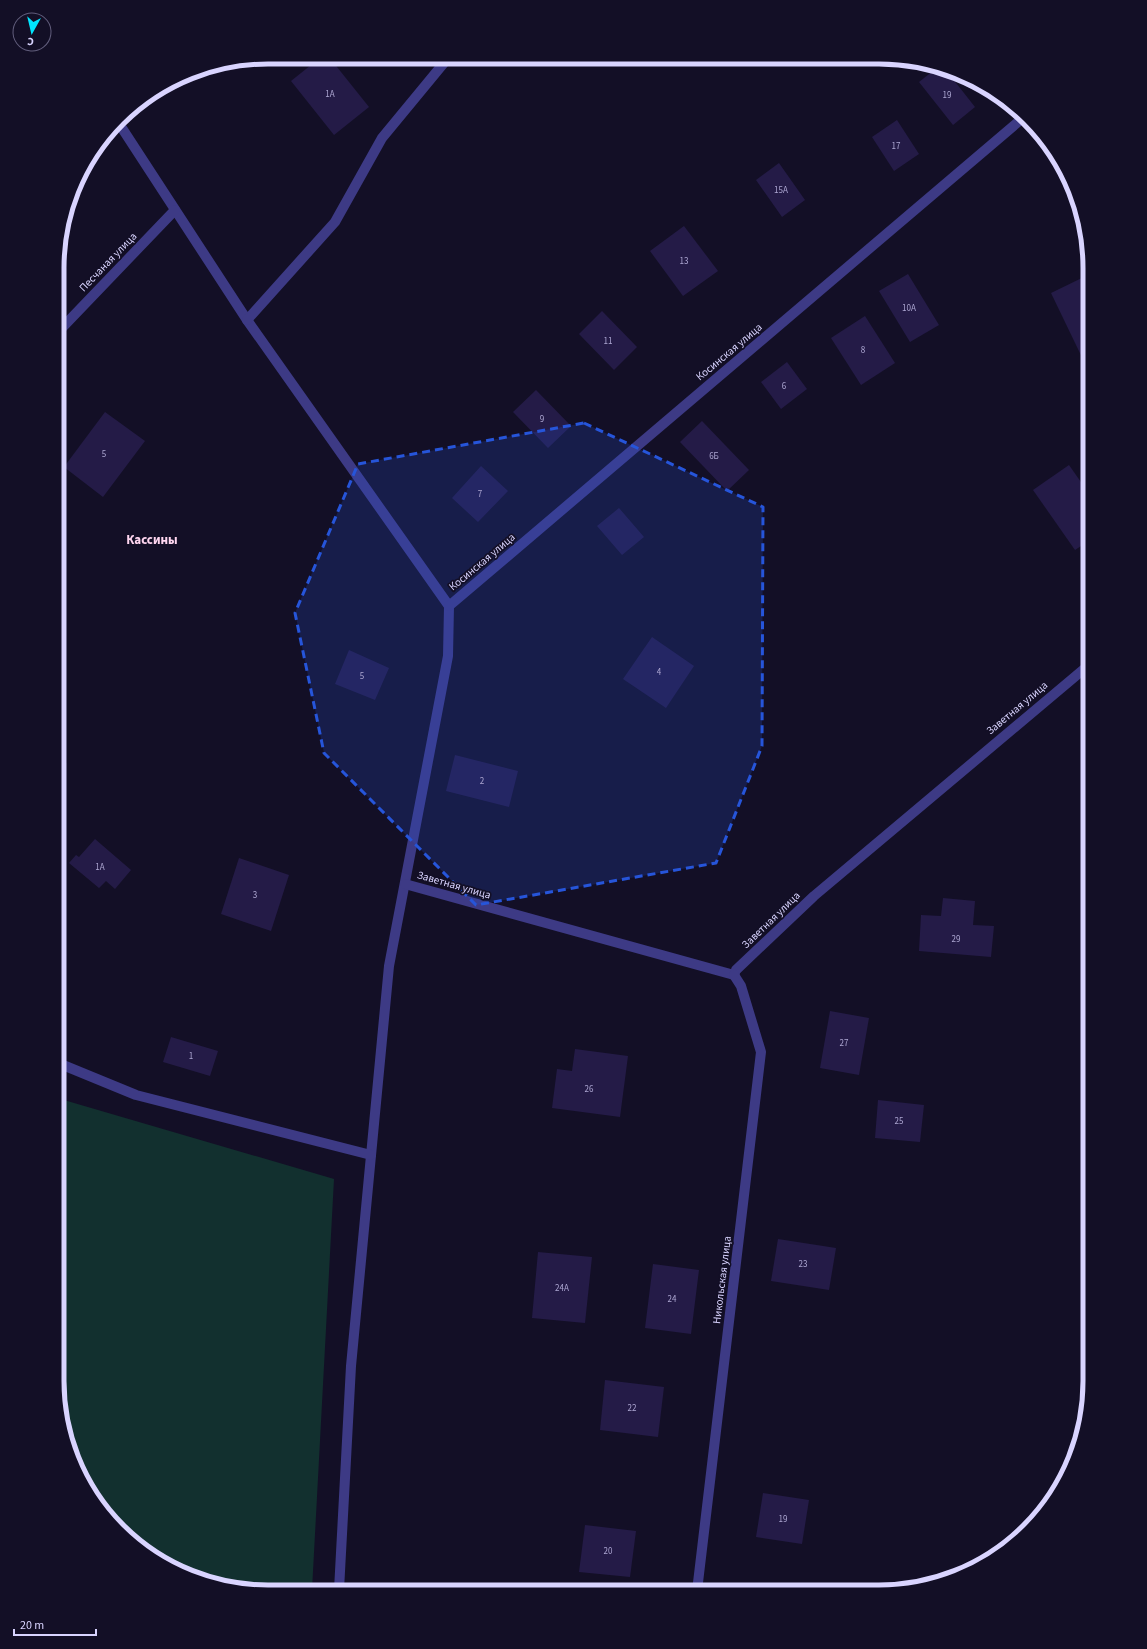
<svg xmlns="http://www.w3.org/2000/svg" width="1147" height="1649" viewBox="0 0 1147 1649" font-family="'Source Sans 3',sans-serif">
<rect width="100%" height="100%" fill="#130f26"/>
<!-- green -->
<path fill="#12302f" d="M57,1098L334,1179L312,1590C292,1590 258,1594 239,1590C146,1572 85,1515 61,1424C58,1410 58,1395 57,1381Z"/>
<!-- building -->
<g fill="#241b47">
<polygon points="321,57 329,57 369,107 334,135 291,81"/>
<polygon points="938,67 945,69 975,107 953,125 919,82"/>
<polygon points="897,120 919,154 894,171 872,137"/>
<polygon points="779,163 805,200 782,217 756,180"/>
<polygon points="684,226 718,271 683,296 650,251"/>
<polygon points="908,274 939,325 910,342 879,291"/>
<polygon points="1090,274 1090,374 1051,293"/>
<polygon points="602,311 637,347 614,370 579,334"/>
<polygon points="865,316 895,363 861,385 831,338"/>
<polygon points="787,362 807,389 781,409 761,382"/>
<polygon points="536,390 571,426 548,448 513,412"/>
<polygon points="105,412 145,441 103,497 64,467"/>
<polygon points="702,421 749,470 727,491 680,442"/>
<polygon points="1069,465 1090,495 1090,540 1075,550 1033,490"/>
<polygon points="481,466 508,491 478,522 452,498"/>
<polygon points="619,508 644,537 622,555 597,526"/>
<polygon points="652,637 694,666 666,708 623,679"/>
<polygon points="349,650 389,668 375,700 335,684"/>
<polygon points="455,755 518,771 509,807 446,791"/>
<polygon points="95,839 131,870 115,889 106,881 99,888 69,863 76,855 79,857"/>
<polygon points="239,858 289,875 271,931 221,914"/>
<polygon points="943,898 975,901 973,925 994,926 991,957 919,951 921,915 941,916"/>
<polygon points="830,1011 869,1018 859,1075 820,1068"/>
<polygon points="171,1037 218,1051 210,1076 163,1062"/>
<polygon points="575,1049 628,1056 620,1117 552,1108 557,1069 572,1071"/>
<polygon points="878,1100 924,1105 920,1142 875,1138"/>
<polygon points="778,1239 836,1248 829,1290 771,1281"/>
<polygon points="538,1252 592,1257 585,1323 532,1318"/>
<polygon points="653,1264 699,1270 691,1334 645,1328"/>
<polygon points="605,1380 664,1387 658,1437 600,1430"/>
<polygon points="1085,1398 1089,1398 1082,1434 1081,1434"/>
<polygon points="763,1493 809,1500 802,1544 756,1537"/>
<polygon points="585,1525 636,1531 630,1577 579,1572"/>
</g>
<g fill="none" stroke-linecap="round" stroke-linejoin="round">
<!-- minor -->
<g stroke="#3d3a85" stroke-width="10">
<polyline points="118,122 247,320 449,606 448,656 389,966 351,1366 339,1590"/>
<polyline points="247,320 335,222 382,138 448,58"/>
<polyline points="59,331 175,210"/>
<polyline points="449,606 1024,117"/>
<polyline points="405,884 734,975 736,970 814,896 1090,664"/>
<polyline points="58,1063 136,1095 371,1155"/>
<polyline points="697,1591 761,1052 741,986 734,975"/>
</g>
</g>
<!-- marked area -->
<path fill="#2655da" fill-opacity="0.2" stroke="#2655da" stroke-width="3" stroke-dasharray="8 5" stroke-linejoin="round" d="M584,423L763,507L762,746L716,863L476,905L324,753L295,613L358,464Z"/>
<g text-anchor="middle" dominant-baseline="central" stroke-width="3.5" stroke-linejoin="round" paint-order="stroke">
<!-- number labels -->
<g font-size="9" fill="#aca6d1">
<text x="330" y="94">1А</text>
<text x="947" y="95">19</text>
<text x="896" y="146">17</text>
<text x="781" y="190">15А</text>
<text x="684" y="261">13</text>
<text x="909" y="308">10А</text>
<text x="608" y="341">11</text>
<text x="863" y="350">8</text>
<text x="784" y="386">6</text>
<text x="542" y="419">9</text>
<text x="104" y="454">5</text>
<text x="714" y="456">6Б</text>
<text x="480" y="494">7</text>
<text x="659" y="672">4</text>
<text x="362" y="676">5</text>
<text x="482" y="781">2</text>
<text x="100" y="867">1А</text>
<text x="255" y="895">3</text>
<text x="956" y="939">29</text>
<text x="844" y="1043">27</text>
<text x="191" y="1056">1</text>
<text x="589" y="1089">26</text>
<text x="899" y="1121">25</text>
<text x="803" y="1264">23</text>
<text x="562" y="1288">24А</text>
<text x="672" y="1299">24</text>
<text x="632" y="1408">22</text>
<text x="783" y="1519">19</text>
<text x="608" y="1551">20</text>
</g>
<!-- street labels -->
<g font-size="11" fill="#d9d4ff" stroke="#130f26">
<text transform="translate(108 262) rotate(-46)">Песчаная улица</text>
<text transform="translate(729 352) rotate(-40)">Косинская улица</text>
<text transform="translate(482 562) rotate(-40)">Косинская улица</text>
<text transform="translate(1017 708) rotate(-40)">Заветная улица</text>
<text transform="translate(454 885) rotate(16)">Заветная улица</text>
<text transform="translate(771 920) rotate(-44)">Заветная улица</text>
<text transform="translate(722 1280) rotate(-83)">Никольская улица</text>
</g>
<!-- quarter labels -->
<g font-size="13" font-weight="bold" fill="#ffd6f0" stroke="#130f26">
<text x="152" y="540">Кассины</text>
</g>
</g>
<!-- crop -->
<path d="M0 0H1147V1649H0ZM268 64H879A204 204 0 0 1 1083 268V1381A204 204 0 0 1 879 1585H268A204 204 0 0 1 64 1381V268A204 204 0 0 1 268 64Z" fill="#130f26" fill-rule="evenodd"/>
<path fill="none" stroke="#d9d4ff" stroke-width="5" d="M268 64H879A204 204 0 0 1 1083 268V1381A204 204 0 0 1 879 1585H268A204 204 0 0 1 64 1381V268A204 204 0 0 1 268 64Z"/>
<!-- north arrow -->
<g transform="translate(32 32) rotate(188)"><circle r="19" fill="#130f26" stroke="#625e7d"/>
<path d="M0-3L7 15L0 10L-7 15Z" fill="#00e5ff"/>
<text y="-6" font-size="11" font-weight="bold" text-anchor="middle" fill="#d9d4ff">С</text>
</g>
<!-- scale -->
<path d="M14 1629v6h82v-6" fill="none" stroke="#d9d4ff" stroke-width="2"/>
<text x="20" y="1629" font-size="12" fill="#d9d4ff" stroke="#130f26" stroke-width="3" paint-order="stroke">20 m</text>
</svg>
